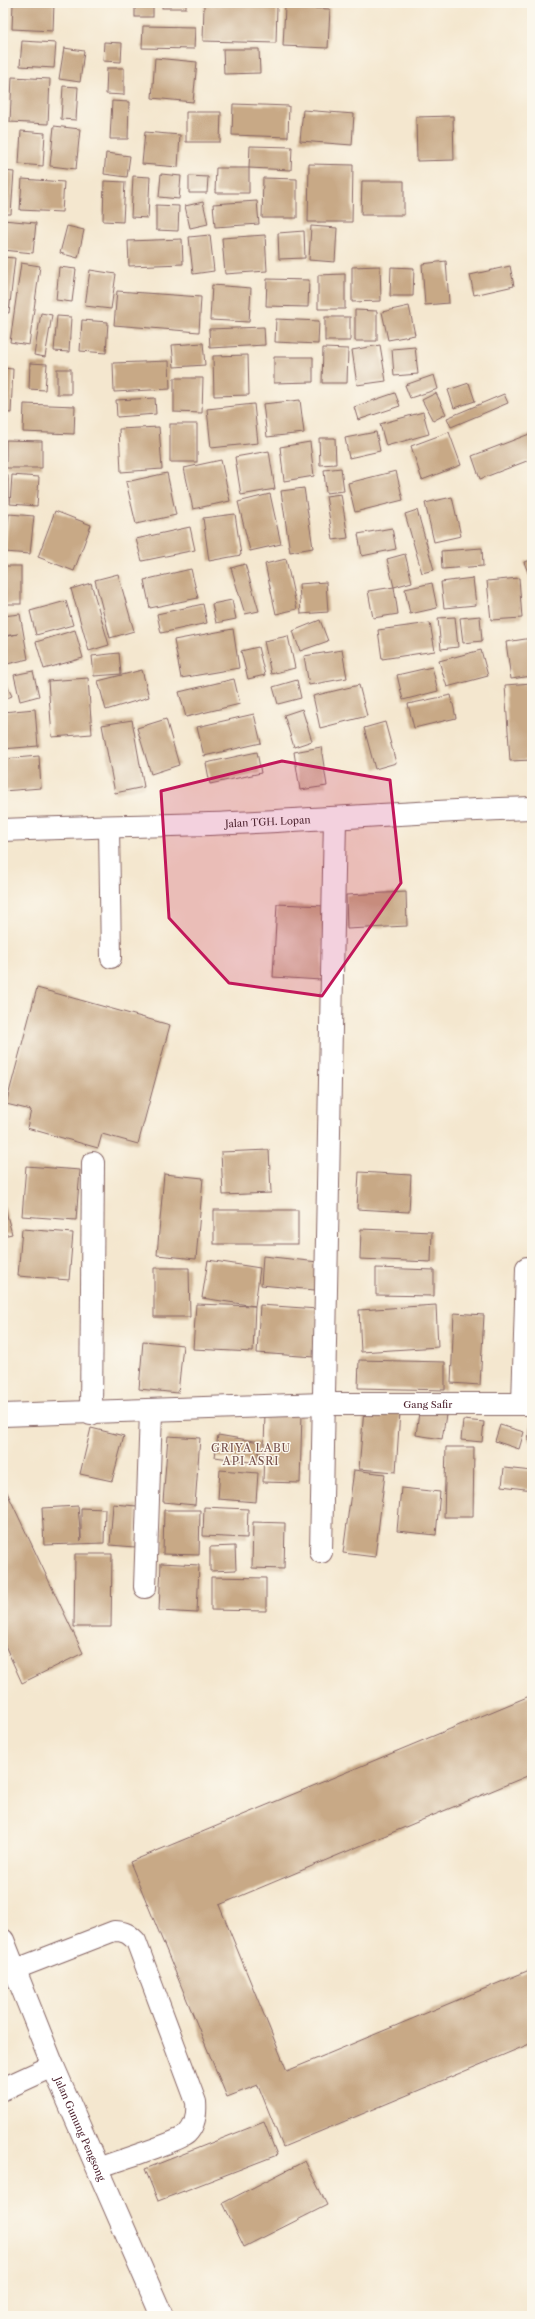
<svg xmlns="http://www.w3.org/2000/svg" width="535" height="2319" viewBox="0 0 535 2319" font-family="'Libre Caslon Text',serif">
<rect width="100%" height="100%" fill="#fbf7ec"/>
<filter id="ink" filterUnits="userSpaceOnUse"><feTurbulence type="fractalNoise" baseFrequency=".025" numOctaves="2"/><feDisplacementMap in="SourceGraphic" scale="8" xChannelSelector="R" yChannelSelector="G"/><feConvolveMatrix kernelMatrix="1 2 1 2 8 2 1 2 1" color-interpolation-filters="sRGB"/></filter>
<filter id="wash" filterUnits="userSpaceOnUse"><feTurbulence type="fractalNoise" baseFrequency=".012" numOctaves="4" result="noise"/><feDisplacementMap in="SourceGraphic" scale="16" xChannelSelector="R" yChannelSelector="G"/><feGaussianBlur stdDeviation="0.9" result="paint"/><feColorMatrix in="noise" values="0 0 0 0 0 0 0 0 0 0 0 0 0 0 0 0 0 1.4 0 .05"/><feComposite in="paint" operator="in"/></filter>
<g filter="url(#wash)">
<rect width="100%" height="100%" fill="#f4e7cf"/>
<g id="blocks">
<!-- building -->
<g fill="#c8a986">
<polygon points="13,3 54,3 53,31 12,29"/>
<rect x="135" y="3" width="18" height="14"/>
<rect x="162" y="3" width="24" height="5"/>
<polygon points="204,5 277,6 276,43 203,41"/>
<polygon points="285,7 330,9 328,48 283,46"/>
<polygon points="143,26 195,27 194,49 142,48"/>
<polygon points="22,41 56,43 54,68 20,66"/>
<polygon points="104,42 122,43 121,62 103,61"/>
<polygon points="64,48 84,51 80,82 59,79"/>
<polygon points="223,49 259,49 260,73 224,74"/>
<polygon points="155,58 197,62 193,102 152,98"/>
<polygon points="107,68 124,68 124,95 106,94"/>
<polygon points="12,77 50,79 48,124 10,122"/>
<polygon points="63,86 78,87 76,120 61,119"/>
<polygon points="112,101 129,102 128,139 110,139"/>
<polygon points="233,104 289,106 288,137 232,135"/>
<polygon points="303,110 354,114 352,145 300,141"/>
<polygon points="186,112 221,112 220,142 186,142"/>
<polygon points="453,116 454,160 417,161 416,117"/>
<polygon points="54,126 80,129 76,169 50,166"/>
<polygon points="21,131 45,133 43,166 19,164"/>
<polygon points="145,132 180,135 178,167 142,164"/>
<polygon points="250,146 292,147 291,170 249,168"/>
<polygon points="106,153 130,156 127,177 104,174"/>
<polygon points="309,164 353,165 352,222 308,222"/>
<polygon points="216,168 249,168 249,193 215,193"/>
<polygon points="3,171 14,172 11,214 3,214"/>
<polygon points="161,174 181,176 179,199 159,197"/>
<polygon points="133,176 150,177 148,218 131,217"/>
<polygon points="189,176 208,177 207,193 189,193"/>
<polygon points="263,178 297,179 297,218 262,218"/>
<polygon points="22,179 64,182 62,212 20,210"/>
<polygon points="104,181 125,182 123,222 103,221"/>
<polygon points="362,181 404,181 404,215 361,215"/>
<polygon points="257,201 259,224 215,227 213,204"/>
<polygon points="203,202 208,224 190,228 185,206"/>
<polygon points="156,205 179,206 178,231 156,230"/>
<polygon points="3,220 36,223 33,253 3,250"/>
<polygon points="67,226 84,230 78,258 60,253"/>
<polygon points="311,226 337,228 335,262 309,260"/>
<polygon points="304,231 305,258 279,259 278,233"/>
<polygon points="210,235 214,271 193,274 189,237"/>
<polygon points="265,235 267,271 225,274 222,238"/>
<polygon points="182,239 183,264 129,266 128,241"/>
<polygon points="3,257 15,258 9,313 3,312"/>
<polygon points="446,261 449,303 425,305 422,264"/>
<polygon points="21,263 40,266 29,345 10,342"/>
<polygon points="380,266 381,301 352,302 352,267"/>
<polygon points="510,266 514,286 474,295 470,275"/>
<polygon points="59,267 76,269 72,302 56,300"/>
<polygon points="391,267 414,268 413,296 390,296"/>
<polygon points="90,270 116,274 111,309 85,306"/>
<polygon points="345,274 345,309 318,309 318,275"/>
<polygon points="267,279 309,280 308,307 266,306"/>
<polygon points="212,285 251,288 249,322 210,320"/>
<polygon points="117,291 201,297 199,332 114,325"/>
<polygon points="409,306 415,335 388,340 382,312"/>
<polygon points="355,310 377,311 377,341 355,341"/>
<polygon points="41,313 52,315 45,357 34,355"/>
<polygon points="57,316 71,317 69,352 54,351"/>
<rect x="325" y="317" width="25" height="24"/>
<polygon points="276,319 319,321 318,344 275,342"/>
<polygon points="82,320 108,322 106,353 80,351"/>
<polygon points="264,327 265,345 210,348 209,329"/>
<polygon points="203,343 205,365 174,367 172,345"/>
<polygon points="380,345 386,381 357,385 352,350"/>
<polygon points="415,347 418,374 394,376 392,349"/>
<polygon points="323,348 348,349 347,383 322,383"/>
<polygon points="248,355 249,395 214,396 213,356"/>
<polygon points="274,357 313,357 313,382 274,383"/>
<polygon points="169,361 170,389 114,392 113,363"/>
<polygon points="30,363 47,364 45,390 29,389"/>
<polygon points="3,368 13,369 11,413 3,412"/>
<rect x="57" y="369" width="14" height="25"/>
<polygon points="434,375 438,389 410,398 405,385"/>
<polygon points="174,378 203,378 202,413 174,412"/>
<polygon points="469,383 475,401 454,408 448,390"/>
<polygon points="395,393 400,406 358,420 354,407"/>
<polygon points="436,393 446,414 433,421 422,400"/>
<polygon points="504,394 508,403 451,427 447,418"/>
<polygon points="155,398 156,414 117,417 116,400"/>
<polygon points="300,400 304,433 267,437 263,404"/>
<polygon points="24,404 75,406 74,434 23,432"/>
<polygon points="254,404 258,443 211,448 207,409"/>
<polygon points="423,412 429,434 386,446 380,424"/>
<rect x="170" y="424" width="27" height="38"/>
<polygon points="159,427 162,469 121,472 119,429"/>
<polygon points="376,432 380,451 349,458 345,438"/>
<polygon points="449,432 461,465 422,480 411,446"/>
<polygon points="532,433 532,459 480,479 472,456"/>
<polygon points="319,438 335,438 336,464 320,465"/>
<polygon points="6,440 42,441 42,468 6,468"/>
<polygon points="310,442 314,476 284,481 280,447"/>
<polygon points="269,451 275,489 241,495 235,457"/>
<polygon points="221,460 230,501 193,509 184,468"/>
<polygon points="341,468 344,491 326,493 324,470"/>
<polygon points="396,471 403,500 355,512 348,483"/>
<polygon points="167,473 176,515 136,524 126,482"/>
<rect x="3" y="475" width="5" height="25"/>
<polygon points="12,475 39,477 37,506 10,504"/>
<polygon points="304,488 313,548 290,552 281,491"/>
<polygon points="270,494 281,544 250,551 238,502"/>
<polygon points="341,494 348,538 333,540 326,496"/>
<polygon points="452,497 461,536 434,542 425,503"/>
<polygon points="417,510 434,570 422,573 405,514"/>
<polygon points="55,511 91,525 74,571 38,557"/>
<polygon points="9,514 34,516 30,554 5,552"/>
<polygon points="235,514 241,555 209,561 203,518"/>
<polygon points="190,527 195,550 142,561 136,539"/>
<polygon points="392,528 396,549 362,556 358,534"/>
<polygon points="482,548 483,566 442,569 441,551"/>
<polygon points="405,554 412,582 394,587 387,559"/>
<polygon points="286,559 297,609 276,614 265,564"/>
<polygon points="532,560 532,583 524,562"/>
<polygon points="245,564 259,611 245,614 231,568"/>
<rect x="3" y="566" width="18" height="38"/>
<polygon points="191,569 198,598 150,608 144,580"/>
<polygon points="118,574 134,631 110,638 95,580"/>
<polygon points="473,578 476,605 444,608 441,582"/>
<polygon points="519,578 522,618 491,620 487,581"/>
<polygon points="326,582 328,612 301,614 299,584"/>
<polygon points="91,583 109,645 89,651 71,589"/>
<polygon points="432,583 437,608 410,614 405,589"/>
<polygon points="394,587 398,614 373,618 368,591"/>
<polygon points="232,600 236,619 216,623 212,604"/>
<polygon points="66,601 73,625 36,635 30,611"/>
<polygon points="203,604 207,623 161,633 157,614"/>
<polygon points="20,614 28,659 3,665 3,637 18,634 3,636 3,616"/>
<polygon points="480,616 482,641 463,643 460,618"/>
<polygon points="455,617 458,647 441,649 438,618"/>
<polygon points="320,620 328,641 300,651 293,631"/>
<polygon points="430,623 435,651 382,659 378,630"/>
<polygon points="233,629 239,668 181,678 174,640"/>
<polygon points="75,630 83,658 44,669 36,642"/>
<polygon points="288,636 295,668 271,674 264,641"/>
<polygon points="532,638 532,676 511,679 506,642"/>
<polygon points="258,647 265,675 248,679 241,651"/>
<polygon points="342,650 347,678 309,685 304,656"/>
<polygon points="481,650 488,676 447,687 439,661"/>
<polygon points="119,653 121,674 94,676 92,656"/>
<polygon points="432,667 438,691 403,700 397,675"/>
<polygon points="142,670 149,697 106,710 98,681"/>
<polygon points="33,671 39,696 20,701 14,675"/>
<polygon points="3,678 12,696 3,700"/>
<polygon points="88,678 92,734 52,737 48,681"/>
<polygon points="234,679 240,704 186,717 179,692"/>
<polygon points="297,680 301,698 278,704 273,687"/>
<polygon points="532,683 532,760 510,761 505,685"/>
<polygon points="359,685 367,716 320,728 313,696"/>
<polygon points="451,695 456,718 414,728 408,704"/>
<polygon points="35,709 38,746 3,749 3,712"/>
<polygon points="302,709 312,741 294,747 284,715"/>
<polygon points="254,714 261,743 204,756 197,727"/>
<polygon points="166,719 179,765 151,774 137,728"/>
<polygon points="132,720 144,787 115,793 102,725"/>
<polygon points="385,722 396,763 375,769 364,728"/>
<polygon points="321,747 327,786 300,790 294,752"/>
<polygon points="257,752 261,773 210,784 206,763"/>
<polygon points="39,756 41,788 3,791 3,759"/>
<polygon points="406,892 407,926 347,929 346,895"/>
<polygon points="277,904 325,906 321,980 273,977"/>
<polygon points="37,988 170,1025 138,1144 102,1134 98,1148 27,1128 31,1110 6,1104"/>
<polygon points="269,1150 271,1193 223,1195 221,1152"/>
<polygon points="26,1166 80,1170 76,1220 22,1216"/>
<polygon points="359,1172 411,1175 409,1212 357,1209"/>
<polygon points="164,1174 203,1178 196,1259 157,1255"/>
<polygon points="3,1200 12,1234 3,1236"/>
<rect x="214" y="1210" width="84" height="34"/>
<polygon points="22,1229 73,1233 69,1280 18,1276"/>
<polygon points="361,1229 432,1232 431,1262 360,1259"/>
<polygon points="263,1256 318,1262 315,1290 261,1285"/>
<polygon points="208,1260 260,1268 255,1306 253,1352 193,1349 196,1304 255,1306 202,1298"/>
<polygon points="154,1268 189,1268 190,1317 154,1317"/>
<polygon points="376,1268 434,1270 434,1296 376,1295"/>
<polygon points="260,1305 318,1309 315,1357 257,1353"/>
<polygon points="436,1305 438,1347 361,1352 359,1310"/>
<polygon points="454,1313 484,1315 480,1385 451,1383"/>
<polygon points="143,1341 183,1345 178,1393 139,1389"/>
<polygon points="359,1360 445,1362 445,1390 358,1388"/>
<polygon points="420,1405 447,1409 442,1439 416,1435"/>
<polygon points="364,1409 400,1411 396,1472 359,1469"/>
<polygon points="265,1413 302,1414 300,1483 263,1482"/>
<polygon points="531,1413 532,1414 532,1442 528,1441"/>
<polygon points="463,1420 484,1422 482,1442 461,1440"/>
<polygon points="500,1425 524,1432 519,1449 495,1441"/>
<polygon points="91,1428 124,1436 112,1481 80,1474"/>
<polygon points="218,1435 260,1442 257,1463 215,1457"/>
<polygon points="168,1436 200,1438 195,1505 163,1502"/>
<polygon points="446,1447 474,1447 473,1517 444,1517"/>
<polygon points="504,1468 532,1471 532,1490 502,1486"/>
<polygon points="220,1470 258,1473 256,1502 218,1499"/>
<polygon points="354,1470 385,1474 375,1557 343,1553"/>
<polygon points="3,1484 83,1653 22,1683 3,1641"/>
<polygon points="401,1488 440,1492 436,1535 397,1531"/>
<polygon points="113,1504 137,1506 135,1547 110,1545"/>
<polygon points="78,1506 81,1541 81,1508 105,1509 104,1543 44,1545 42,1508"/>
<polygon points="204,1507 248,1509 247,1538 203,1536"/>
<polygon points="164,1510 200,1510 199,1555 163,1554"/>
<polygon points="253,1522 285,1523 284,1569 252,1568"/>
<polygon points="235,1546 236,1570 210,1571 210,1547"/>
<polygon points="75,1554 112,1554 111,1627 74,1627"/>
<polygon points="161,1563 199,1565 197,1613 159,1611"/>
<polygon points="211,1577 266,1578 266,1611 211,1610"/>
<polygon points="532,1695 532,1774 219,1905 287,2071 532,1969 532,2043 283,2147 258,2085 227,2097 130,1862"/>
<polygon points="264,2122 277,2155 158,2201 145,2169"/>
<polygon points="305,2161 327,2205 244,2247 223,2203"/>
</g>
</g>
</g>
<g filter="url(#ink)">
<use href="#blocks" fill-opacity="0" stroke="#866564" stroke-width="1"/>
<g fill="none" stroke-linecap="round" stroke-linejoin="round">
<defs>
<g id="lane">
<polyline points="109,827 111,958"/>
<path d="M16,1969L114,1931C125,1931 129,1934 136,1941L196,2102C197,2114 196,2125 187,2134C179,2142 113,2162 98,2168"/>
</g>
<g id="street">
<polyline points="523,1404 527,1268"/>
<polyline points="91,1414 93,1163"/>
<path id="s1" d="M3,1415L323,1404H532"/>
<polyline points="321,1552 335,818"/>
<polyline points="145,1587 151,1412"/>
<polyline points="3,2089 53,2066"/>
</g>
<g id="secondary">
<path id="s2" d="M3,1940L53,2066L162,2316"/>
</g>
<g id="highway">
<path id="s3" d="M3,830C72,827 140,826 209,824C317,820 424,811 532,808"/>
</g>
</defs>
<!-- lane casing -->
<use href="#lane" stroke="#866564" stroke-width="22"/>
<!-- street casing -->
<use href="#street" stroke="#866564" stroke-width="24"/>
<!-- secondary casing -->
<use href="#secondary" stroke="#866564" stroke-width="24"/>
<!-- highway casing -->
<use href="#highway" stroke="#866564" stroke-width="24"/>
<!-- lane -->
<use href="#lane" stroke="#fff" stroke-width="20"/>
<!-- street -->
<use href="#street" stroke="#fff" stroke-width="22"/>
<!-- secondary -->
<use href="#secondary" stroke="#fff" stroke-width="22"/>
<!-- highway -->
<use href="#highway" stroke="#fff" stroke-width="22"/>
</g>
</g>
<!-- marked area -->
<path fill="#c2185b" fill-opacity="0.2" stroke="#c2185b" stroke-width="3" stroke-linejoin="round" d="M282,761L390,780L401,883L322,996L229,983L169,918L161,791Z"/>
<g text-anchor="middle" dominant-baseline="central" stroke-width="3" stroke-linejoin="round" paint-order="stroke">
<!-- street labels -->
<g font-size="10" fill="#4a1f2b" stroke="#fbf7ec">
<text stroke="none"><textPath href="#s3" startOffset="265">Jalan TGH. Lopan</textPath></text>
<text stroke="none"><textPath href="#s1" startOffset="425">Gang Safir</textPath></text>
<text stroke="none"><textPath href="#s2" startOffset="204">Jalan Gunung Pengsong</textPath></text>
</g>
<!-- neighbourhood labels -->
<g font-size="11" letter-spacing="1" fill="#764f4b" stroke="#fbf7ec">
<text x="251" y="1448">GRIYA LABU<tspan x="251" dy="13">API ASRI</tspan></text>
</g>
</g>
<!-- margin -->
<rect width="535" height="2319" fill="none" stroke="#fbf7ec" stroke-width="16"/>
</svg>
